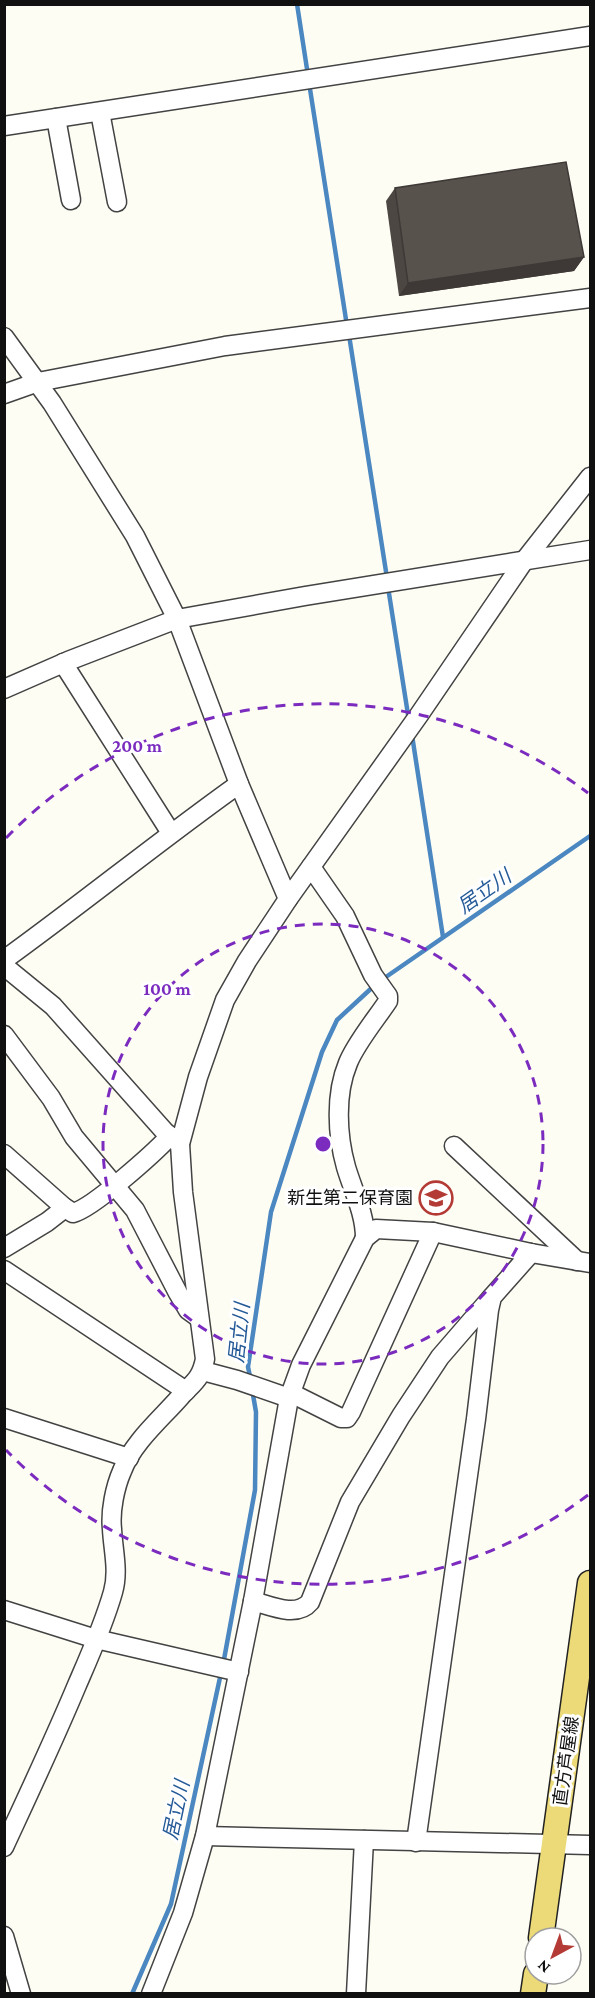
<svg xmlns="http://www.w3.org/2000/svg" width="595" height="1998" viewBox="0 0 595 1998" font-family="'Crimson Pro','Noto Sans JP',serif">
<rect width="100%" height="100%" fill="#fefdf4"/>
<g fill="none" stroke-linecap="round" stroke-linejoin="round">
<!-- stream -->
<g stroke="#4b87c1" stroke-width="4.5">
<polyline points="297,4 307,69"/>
<polyline points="310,89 347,326"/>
<polyline points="349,335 387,578"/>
<polyline points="388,587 409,721"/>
<polyline points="412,735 443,937"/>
<polyline points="383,979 590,836"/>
<polyline points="251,1381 248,1367 271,1212 322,1052 337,1020 376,984"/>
<polyline points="223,1665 255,1490 256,1412 252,1389"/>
<polyline points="132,1994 171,1904 221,1673"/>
</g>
<defs>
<g id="minor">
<polyline points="100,112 117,202"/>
<polyline points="56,118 71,200"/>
<polyline points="4,126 590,36"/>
<polyline points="4,337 52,403 135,536 177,619 239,784 288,899"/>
<polyline points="4,394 38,382 225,346 590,298"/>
<polyline points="63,663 171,833"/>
<polyline points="4,689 68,661 177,619 305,596 590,550"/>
<path d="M311,867L345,916L373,975L388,996V1001C376,1019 356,1043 348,1063C335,1094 337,1135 346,1167C353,1191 365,1213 365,1238"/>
<path d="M4,960C83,903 159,841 239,784"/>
<polyline points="4,966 53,1006 165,1132 180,1144"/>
<polyline points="4,1035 51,1098 74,1137 135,1210 178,1293 188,1310 199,1318"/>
<polyline points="454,1146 577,1261"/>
<path d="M4,1154L65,1208L73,1213C93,1208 154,1153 170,1136"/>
<polyline points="4,1248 47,1222 65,1208"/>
<polyline points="4,1270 186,1391"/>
<polyline points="203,1371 237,1380 289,1398"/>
<polyline points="291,1393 341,1418 347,1418 351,1412 433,1232"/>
<polyline points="4,1418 129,1458"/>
<path d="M253,1601C271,1606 297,1618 310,1602L350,1502L401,1416L440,1357L491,1298"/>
<polyline points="4,1610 96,1639 239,1672"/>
<polyline points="205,1836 590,1845"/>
<polyline points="416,1842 476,1419 489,1310 492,1297 531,1253"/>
<path d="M4,1847C29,1793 54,1740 77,1685C90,1655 104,1624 113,1592C119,1571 113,1550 112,1529C110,1511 115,1487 122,1471C133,1442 161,1419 181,1396C194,1382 201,1379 205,1359L183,1192L180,1144L198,1077L225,1000L247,961L288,899L419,715L524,561L590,477"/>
<polyline points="4,1936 21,1994"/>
<polyline points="151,1994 183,1913 205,1836 253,1601 289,1398 301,1365 365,1238 376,1229 433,1232 531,1253 590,1263"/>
<polyline points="356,1994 364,1840"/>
</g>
<g id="major">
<polyline points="541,1938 590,1583"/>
<polyline points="533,1994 536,1974"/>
</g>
</defs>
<!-- minor casing -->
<use href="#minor" stroke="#434343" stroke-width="21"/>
<!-- major casing -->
<use href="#major" stroke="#212121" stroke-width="27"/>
<!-- minor -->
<use href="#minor" stroke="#fff" stroke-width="18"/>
<!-- major -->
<use href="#major" stroke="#ebda77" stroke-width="24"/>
</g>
<!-- wall -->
<polygon fill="#4c4742" points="395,188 584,257 574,271 399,296 386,201"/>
<!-- shaded-wall -->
<polygon fill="#3e3936" points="584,257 574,271 399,296 408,283"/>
<!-- building -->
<polygon fill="#58524d" stroke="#3e3936" stroke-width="1.5" points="566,162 584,257 408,283 395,188"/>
<!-- distance rings -->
<g fill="none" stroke="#7b2cbf" stroke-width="3" stroke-dasharray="10 8">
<circle cx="323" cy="1144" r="220"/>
<path d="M588 1495A440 440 0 0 1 6 1450M6 838A440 440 0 0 1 588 793"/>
</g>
<!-- icons -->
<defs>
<symbol id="school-ring" viewBox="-11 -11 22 22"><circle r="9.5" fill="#fff" stroke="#b43b35" stroke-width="1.5"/><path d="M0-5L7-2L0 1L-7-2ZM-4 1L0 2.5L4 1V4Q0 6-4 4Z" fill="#b43b35"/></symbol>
</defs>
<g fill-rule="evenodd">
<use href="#school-ring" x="417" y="1179" width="38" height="38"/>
</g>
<g text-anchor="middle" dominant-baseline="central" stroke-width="6" stroke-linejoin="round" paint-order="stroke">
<!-- poi labels -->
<g font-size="18" fill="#101010" stroke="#fff" text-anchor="end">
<text x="413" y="1198">新生第二保育園</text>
</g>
<!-- street labels -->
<g font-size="18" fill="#101010" stroke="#fff">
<text transform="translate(566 1761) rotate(-82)">直方芦屋線</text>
</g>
<!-- water labels -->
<g font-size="20" font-style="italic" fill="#245a97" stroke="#fff">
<text transform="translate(484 891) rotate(-35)">居立川</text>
<text transform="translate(239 1333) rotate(-84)">居立川</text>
<text transform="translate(176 1810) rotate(-78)">居立川</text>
</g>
</g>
<circle cx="323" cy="1144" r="9" fill="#7b2cbf" stroke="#fff" stroke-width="3"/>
<g font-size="18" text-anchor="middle" font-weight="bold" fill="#7b2cbf" stroke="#fff" stroke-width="6" stroke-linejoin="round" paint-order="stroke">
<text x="137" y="752">200 m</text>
<text x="167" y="995">100 m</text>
</g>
<!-- border -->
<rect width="595" height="1998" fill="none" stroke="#101010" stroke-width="12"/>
<!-- north arrow -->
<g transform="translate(553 1956) rotate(221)"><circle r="28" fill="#ffffff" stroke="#9f9f9f" stroke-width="1.5"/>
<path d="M0-4.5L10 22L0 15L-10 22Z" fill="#b43b35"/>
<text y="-9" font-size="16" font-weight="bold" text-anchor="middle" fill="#101010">N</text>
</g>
</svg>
